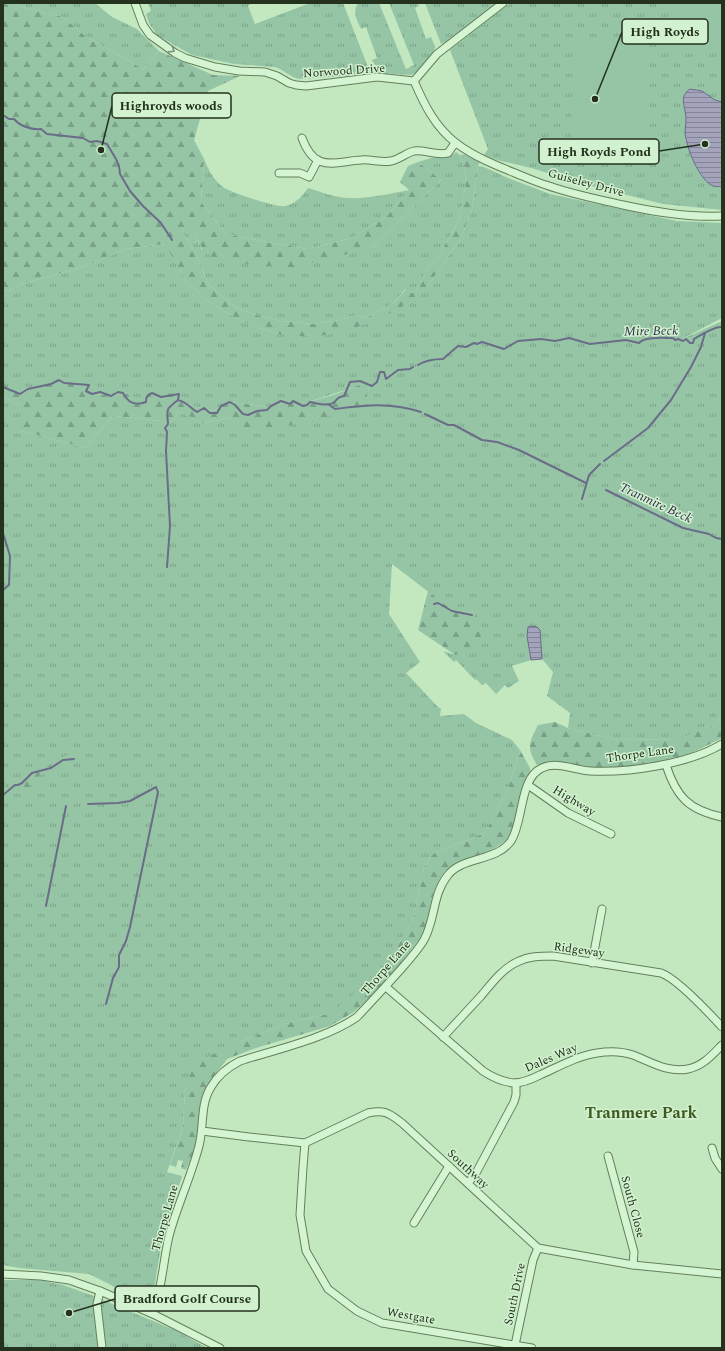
<svg xmlns="http://www.w3.org/2000/svg" width="725" height="1351" viewBox="0 0 725 1351" font-family="Spectral,serif">
<defs>
<pattern id="grass-tufts" width="24" height="20" patternUnits="userSpaceOnUse"><rect width="24" height="20" fill="#96c5a6"/><path d="M3 7l-1-3M5 7V3M7 7l1-3M15 17l-1-3M17 17v-4M19 17l1-3" fill="none" stroke="#7aa187"/></pattern>
<pattern id="forest-firs" width="22" height="20" patternUnits="userSpaceOnUse"><rect width="22" height="20" fill="#96c5a6"/><path d="M5 1l3.5 6h-7zM16 11l3.5 6h-7z" fill="#7aa187"/></pattern>
<pattern id="water-rules" width="6" height="5" patternUnits="userSpaceOnUse"><rect width="6" height="5" fill="#a3a4bb"/><path d="M0 2.5h6" fill="none" stroke="#848697"/></pattern>
</defs>
<rect width="100%" height="100%" fill="#c3e8c0"/>
<!-- grass -->
<g fill="url(#grass-tufts)">
<polygon points="16,3 95,3 112,17 137,29 159,51 143,69 84,35 63,17 18,6"/>
<path d="M148,3H251L248,6L255,24L310,3H343L370,72L344,76L299,79C290,77 284,70 275,67L234,64L192,55L157,35L149,23L146,14L151,11Z"/>
<path d="M358,3H379L406,69L414,65L389,3H418L419,6L415,8L426,39L431,37L435,47L434,53L418,71L411,75L380,73L372,60L377,58L366,27L361,29C357,20 352,12 358,3Z"/>
<polygon points="425,3 496,3 448,41 441,44"/>
<polygon points="510,3 722,3 722,210 663,204 587,185 531,168 497,160 484,155 488,149 450,50"/>
<polygon points="456,152 460,155 466,172 465,189 459,220 438,257 427,268 420,285 415,292 411,293 405,289 394,303 366,318 356,315 340,320 312,324 281,321 257,315 235,307 209,285 200,265 195,252 182,231 190,224 202,250 372,248 441,180 418,162 431,158 451,156"/>
<path d="M204,159C209,171 213,179 223,187C229,192 278,208 285,206C296,204 302,196 308,188C321,192 334,197 347,198C368,199 388,194 409,190L386,217L352,238L308,249L266,242L226,234L201,202Z"/>
<polygon points="478,166 484,167 508,178 550,194 677,221 722,223 722,318 678,341 722,321 722,713 717,724 679,739 617,740 568,728 570,713 547,696 553,672 542,659 531,660 512,666 519,681 508,688 505,685 496,694 486,683 482,685 476,679 475,680 456,660 454,662 443,651 455,655 476,613 452,610 392,564 389,614 420,662 406,673 439,708 441,708 440,716 464,714 476,723 512,740 520,750 506,795 485,832 471,839 436,852 430,857 424,868 413,921 390,957 350,998 328,1014 291,1022 236,1043 185,1089 183,1127 167,1172 182,1176 162,1242 156,1276 154,1293 151,1301 143,1303 128,1297 111,1285 89,1274 19,1268 3,1265 3,397 20,405 20,431 38,435 85,448 113,416 172,422 179,411 202,423 231,418 365,404 370,382 308,402 286,402 270,407 231,402 212,411 187,404 134,404 130,394 93,395 50,383 19,394 3,383 3,290 9,291 21,284 83,267 126,249 166,244 186,281 208,301 230,315 254,326 278,334 343,332 429,284 461,238 472,209"/>
<polygon points="3,1280 39,1280 63,1285 91,1295 177,1331 207,1348 3,1348"/>
</g>
<!-- forest -->
<g fill="url(#forest-firs)">
<polygon points="3,3 16,3 18,6 63,17 84,35 143,69 159,51 213,75 240,76 208,91 194,140 204,159 201,202 226,234 266,242 308,249 352,238 386,217 409,190 400,182 408,166 418,162 441,180 372,248 290,268 220,261 203,251 190,225 182,231 195,252 200,265 209,285 235,307 257,315 281,321 312,324 340,320 356,315 366,318 394,303 406,289 409,290 411,293 415,292 420,285 427,268 438,257 459,220 465,189 466,172 460,155 467,154 478,158 480,162 478,166 472,209 461,238 429,284 407,304 377,320 343,332 313,337 278,334 254,326 230,315 208,301 186,281 165,244 126,249 83,267 21,284 9,291 3,290"/>
<polygon points="370,381 365,405 309,423 240,431 231,418 202,423 179,411 172,422 113,416 85,448 38,435 20,431 20,405 3,397 3,383 19,394 50,383 84,382 93,395 130,394 135,404 143,403 150,392 179,394 187,404 212,411 231,402 270,407 286,402 308,402 333,395"/>
<polygon points="428,591 452,610 476,613 482,642 476,650 455,655 418,630"/>
<path d="M722,713V738L692,753L664,762L611,771L547,763L537,765C526,747 529,743 538,725L555,722L568,728L617,740L678,739L717,724Z"/>
<polygon points="520,750 530,768 530,773 525,784 514,829 507,840 489,852 456,863 445,871 439,880 434,891 426,925 421,937 384,985 354,1012 330,1026 256,1048 227,1059 207,1085 202,1097 199,1131 196,1146 186,1170 181,1168 183,1161 178,1160 176,1167 170,1165 183,1127 185,1089 194,1064 236,1043 291,1022 328,1014 350,997 390,957 413,921 424,868 430,857 436,852 471,839 485,832 506,795"/>
<path d="M73,753L76,756L61,766L34,778L33,784L27,789L13,790L3,796V791L11,783H17L22,779L30,776L33,771L42,766C51,769 52,762 60,758C64,756 69,755 73,753Z"/>
</g>
<!-- pitch -->
<g fill="#96c5a6">
<polygon points="674,3 722,3 722,53 674,54"/>
<polygon points="573,43 647,44 645,155 571,153"/>
</g>
<!-- water -->
<g fill="url(#water-rules)" stroke="#6b6c88">
<path d="M690,89L702,91L715,100L722,102V187C719,186 716,187 713,186C699,180 686,147 685,132C685,128 686,124 686,120C686,107 678,97 690,89Z"/>
<polygon points="532,626 537,627 540,630 542,659 531,660 527,636 528,627"/>
</g>
<g fill="none" stroke-linecap="round" stroke-linejoin="round">
<!-- stream -->
<g stroke="#6b6c88" stroke-width="2">
<path d="M3,115L9,119H14C20,126 31,130 41,129L47,134L83,138L90,142L97,141L107,144L116,159L119,166L120,174L130,191L143,206L161,223L172,240"/>
<path d="M418,365C426,360 434,359 443,359L458,346L466,347L474,343L477,344L482,342L504,349L518,341L541,339L555,341L569,338L590,344L626,340L639,343C645,336 664,338 673,338L675,340L678,339L683,341L686,339L690,343H693L694,339C701,335 714,326 722,327"/>
<path d="M3,387L20,394L28,389L51,384L59,380L64,383L89,385L86,391L92,394L100,392L111,396L118,392L123,393C128,403 135,406 146,402C146,397 147,395 152,393L161,397L179,394L178,400C187,402 189,407 197,412L204,408L210,413H217L221,406L230,402L235,405L243,414L248,415L257,411L267,410L271,406L281,401L290,404L293,401L303,406L307,405L310,402C316,403 327,407 333,403C339,399 335,398 344,396L350,382L360,381L372,386L377,382L380,372H384L386,379L398,370L410,369L413,367"/>
<path d="M328,404L335,409C366,405 390,402 421,412"/>
<polyline points="425,414 448,425 454,425 482,440 497,442 519,450 586,483"/>
<polyline points="604,461 648,428 671,400 691,367 701,347 705,333"/>
<polyline points="606,490 683,528 709,534 716,538 722,539"/>
<polyline points="582,499 589,475 600,464"/>
<polyline points="3,533 10,556 9,585 3,590"/>
<path d="M167,567L170,526L166,451L167,432L165,428L168,424C167,409 165,410 178,400"/>
<polyline points="434,604 438,603 452,611 472,615"/>
<polyline points="3,795 15,785 18,785 22,783 32,773 51,768 63,760 74,759"/>
<polyline points="88,804 118,803 130,801 156,787 158,792 130,927 126,941 119,955 119,967 113,978 106,1004"/>
<polyline points="46,906 66,806"/>
</g>
<defs>
<g id="minor">
<polyline points="135,3 143,25 150,35 175,53 185,58 215,67 239,71 265,72 277,76 289,83 296,85 306,86 377,77 414,81"/>
<path d="M414,81C424,104 435,127 456,143C473,156 495,165 515,173C525,177 536,182 546,185C571,194 597,199 623,205C655,212 689,218 722,216"/>
<polyline points="414,81 437,54 503,3"/>
<path d="M302,138C315,173 333,162 361,160C371,159 381,163 391,161C400,159 406,153 414,151C424,149 435,156 448,153L455,143"/>
<polyline points="279,173 300,173 309,177 318,160"/>
<path d="M666,765C676,796 688,810 722,817"/>
<polyline points="528,785 568,813 611,834"/>
<polyline points="592,963 602,909"/>
<path d="M386,987L483,1071C492,1077 503,1082 514,1083C523,1083 532,1079 540,1075C558,1067 577,1056 597,1053C609,1051 621,1051 633,1055C651,1062 668,1073 688,1069C703,1066 712,1055 722,1045"/>
<path d="M443,1037C456,1023 468,1010 481,996C492,983 502,969 517,962C529,956 541,956 553,956L661,973C678,979 709,1013 722,1027"/>
<path d="M202,1131L249,1137L305,1143L368,1113C385,1109 390,1114 402,1123L538,1248L633,1265L722,1274"/>
<polyline points="305,1143 303,1167 300,1215 306,1251 328,1289 357,1311 382,1323 532,1348"/>
<polyline points="712,1148 715,1158 722,1169"/>
<polyline points="608,1156 634,1252 633,1265"/>
<polyline points="468,1183 476,1173 514,1102 516,1095 516,1083"/>
<polyline points="414,1223 449,1166"/>
<polyline points="3,1274 41,1276 69,1280 100,1291 153,1314 220,1348"/>
<polyline points="100,1291 97,1304 102,1348"/>
<path d="M153,1314C162,1289 163,1262 169,1236C177,1206 191,1177 199,1146C204,1127 200,1104 211,1087C218,1075 228,1067 240,1061C277,1049 325,1039 357,1017C372,1001 387,985 402,968C410,959 418,950 424,940C436,918 432,895 448,875C463,856 496,862 511,841C524,821 519,778 542,768C557,761 575,770 590,771C628,773 689,764 722,744"/>
<polyline points="515,1345 533,1260 538,1248"/>
</g>
</defs>
<!-- minor casing -->
<use href="#minor" stroke="#63805a" stroke-width="9"/>
<!-- minor -->
<use href="#minor" stroke="#d5f4d2" stroke-width="7"/>
</g>
<!-- one-way arrows -->
<defs><path id="oneway-chevron" d="M-2-3.5L2.5 0L-2 3.5" fill="none" stroke-width="1.6" stroke-linecap="round" stroke-linejoin="round"/></defs>
<use stroke="#7c9278" href="#oneway-chevron" transform="translate(172 50) rotate(32)"/>
<g text-anchor="middle" dominant-baseline="central" stroke-width="3" stroke-linejoin="round" paint-order="stroke">
<!-- street labels -->
<g font-size="12" fill="#23311d" stroke="#d1f1cf">
<text transform="translate(344 71) rotate(-4)">Norwood Drive</text>
<text transform="translate(586 183) rotate(15)">Guiseley Drive</text>
<text transform="translate(640 754) rotate(-8)">Thorpe Lane</text>
<text transform="translate(574 801) rotate(31)">Highway</text>
<text transform="translate(579 950) rotate(8)">Ridgeway</text>
<text transform="translate(386 968) rotate(-49)">Thorpe Lane</text>
<text transform="translate(551 1058) rotate(-23)">Dales Way</text>
<text transform="translate(468 1169) rotate(43)">Southway</text>
<text transform="translate(633 1207) rotate(75)">South Close</text>
<text transform="translate(165 1218) rotate(-74)">Thorpe Lane</text>
<text transform="translate(515 1294) rotate(-78)">South Drive</text>
<text transform="translate(411 1316) rotate(10)">Westgate</text>
</g>
<!-- water labels -->
<g font-size="13" font-style="italic" fill="#332e4f" stroke="#d1f1cf">
<text transform="translate(651 331) rotate(-1)">Mire Beck</text>
<text transform="translate(656 503) rotate(25)">Tranmire Beck</text>
</g>
<!-- district labels -->
<g font-size="16" font-weight="bold" fill="#405921" stroke="#d1f1cf">
<text x="641" y="1113">Tranmere Park</text>
</g>
</g>
<!-- callouts -->
<path fill="none" stroke="#23311d" stroke-width="1.5" d="M595 99L622 32M101 150L112 106M705 144L659 151M69 1313L115 1299"/>
<g fill="#23311d" stroke="#d1f1cf" stroke-width="1.5">
<circle cx="595" cy="99" r="4"/>
<circle cx="101" cy="150" r="4"/>
<circle cx="705" cy="144" r="4"/>
<circle cx="69" cy="1313" r="4"/>
</g>
<g fill="#d1f1cf" stroke="#23311d" stroke-width="1.5">
<rect x="622" y="19" width="86" height="25" rx="4"/>
<rect x="112" y="93" width="119" height="25" rx="4"/>
<rect x="539" y="139" width="120" height="25" rx="4"/>
<rect x="115" y="1286" width="144" height="25" rx="4"/>
</g>
<g font-size="13" text-anchor="middle" font-weight="bold" fill="#23311d">
<text x="665" y="36">High Royds</text>
<text x="171" y="110">Highroyds woods</text>
<text x="599" y="156">High Royds Pond</text>
<text x="187" y="1303">Bradford Golf Course</text>
</g>
<!-- border -->
<rect width="725" height="1351" fill="none" stroke="#23311d" stroke-width="8"/>
</svg>
